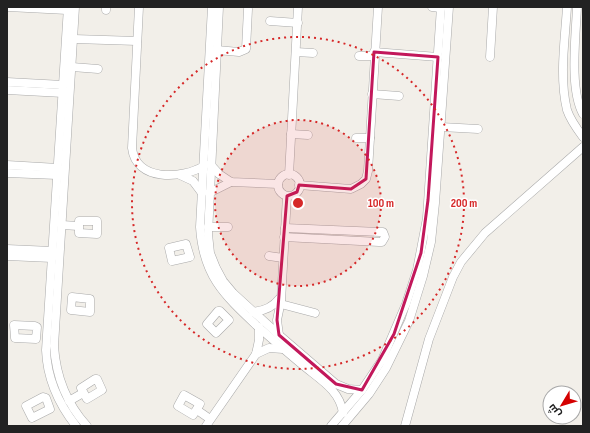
<svg xmlns="http://www.w3.org/2000/svg" width="590" height="433" viewBox="0 0 590 433" font-family="'Sofia Sans Condensed',Cairo,sans-serif">
<rect width="100%" height="100%" fill="#f2efe9"/>
<g fill="none" stroke-linecap="round" stroke-linejoin="round">
<defs>
<g id="minor">
<polyline points="8,7 67,10"/>
<path d="M68,7L46,350C47,379 58,403 76,426"/>
<path d="M75,7L54,346C56,376 66,403 87,426"/>
<path d="M139,7L132,148C136,182 182,179 204,166"/>
<path d="M212,7L200,227C203,275 223,294 256,325C272,339 288,353 305,367C321,380 340,391 343,413"/>
<polyline points="219,7 208,234 210,253 216,268 223,281 233,293 279,335 336,384 348,389 362,390"/>
<polyline points="432,7 441,8"/>
<path d="M567,7C565,40 559,77 567,110C570,119 577,129 583,137"/>
<path d="M577,7C576,35 569,89 583,114"/>
<polyline points="106,10 106,7"/>
<polyline points="270,21 298,23"/>
<polyline points="74,39 137,41"/>
<polyline points="217,50 239,52 246,49 248,9"/>
<polyline points="296,52 313,53"/>
<polyline points="374,52 438,57"/>
<polyline points="359,56 374,56"/>
<polyline points="490,57 493,7"/>
<polyline points="72,67 98,69"/>
<polyline points="7,82 63,85"/>
<polyline points="7,90 63,93"/>
<polyline points="372,94 399,96"/>
<polyline points="441,127 478,129"/>
<polyline points="291,134 308,135"/>
<polyline points="356,138 370,138"/>
<polyline points="210,164 219,174 231,182 278,184"/>
<polyline points="7,165 58,168"/>
<polyline points="7,173 57,175"/>
<circle cx="289" cy="185" r="11"/>
<polyline points="180,175 193,181 202,193"/>
<polyline points="289,175 298,7"/>
<polyline points="299,185 351,189 361,184 366,179 368,171 370,138 378,7"/>
<polyline points="209,193 231,182"/>
<polygon points="79,221 97,221 97,234 79,233"/>
<polyline points="62,225 78,226"/>
<polyline points="208,227 228,227"/>
<polyline points="284,237 379,242 382,242 385,237 383,232 380,232 285,228"/>
<polygon points="186,244 190,257 172,261 169,248"/>
<polyline points="7,249 52,251"/>
<polyline points="7,256 52,258"/>
<polyline points="269,256 283,258"/>
<polygon points="72,297 90,299 90,312 71,310"/>
<polyline points="277,303 315,313"/>
<polygon points="218,311 220,311 229,320 216,333 207,324"/>
<path d="M253,312C263,311 273,307 279,299"/>
<polygon points="14,325 35,326 37,327 36,339 15,338"/>
<polyline points="279,335 277,320 281,301 287,196"/>
<polyline points="256,354 269,348 283,349"/>
<polygon points="95,379 97,379 102,390 87,399 81,388"/>
<polygon points="184,395 200,404 193,415 178,406"/>
<polygon points="43,397 46,398 50,409 32,418 26,406"/>
<polyline points="69,401 83,393"/>
<polyline points="197,410 210,419"/>
<polyline points="206,426 256,354 259,340 259,327"/>
<polyline points="331,426 362,390 382,360 406,304 417,270 427,218 441,7"/>
<polyline points="342,426 369,394 386,368 409,321 423,276 431,242 435,203 449,7"/>
<polyline points="405,426 429,339 453,277 461,262 485,233 583,147"/>
</g>
</defs>
<!-- minor casing -->
<use href="#minor" stroke="#a9a9a9" stroke-width="9"/>
<!-- minor -->
<use href="#minor" stroke="#fff" stroke-width="8"/>
</g>
<!-- marked area -->
<path fill="none" stroke="#c2185b" stroke-width="3" stroke-linejoin="round" d="M374,52L438,57L428,200L421,253L394,334L362,390L336,384L279,335L277,320L287,196L297,192L299,185L351,189L366,179Z"/>
<!-- distance rings -->
<circle cx="298" cy="203" r="83" fill="#d62828" fill-opacity=".12"/>
<g fill="none" stroke="#d62828" stroke-width="2" stroke-dasharray="2 4">
<circle cx="298" cy="203" r="83"/>
<circle cx="298" cy="203" r="166"/>
</g>
<circle cx="298" cy="203" r="6" fill="#d62828" stroke="#fff" stroke-width="2"/>
<g font-size="12" text-anchor="middle" font-weight="bold" fill="#d62828" stroke="#fff" stroke-width="3" stroke-linejoin="round" paint-order="stroke">
<text x="381" y="207">100 m</text>
<text x="464" y="207">200 m</text>
</g>
<!-- border -->
<rect width="590" height="433" fill="none" stroke="#222222" stroke-width="16"/>
<!-- north arrow -->
<g transform="translate(562 405) rotate(232)"><circle r="19" fill="#ffffff" stroke="#a7a7a7"/>
<path d="M0-3L7 15L0 10L-7 15Z" fill="#d40000"/>
<text y="-6" font-size="11" font-weight="bold" text-anchor="middle" fill="#222222">ش</text>
</g>
</svg>
